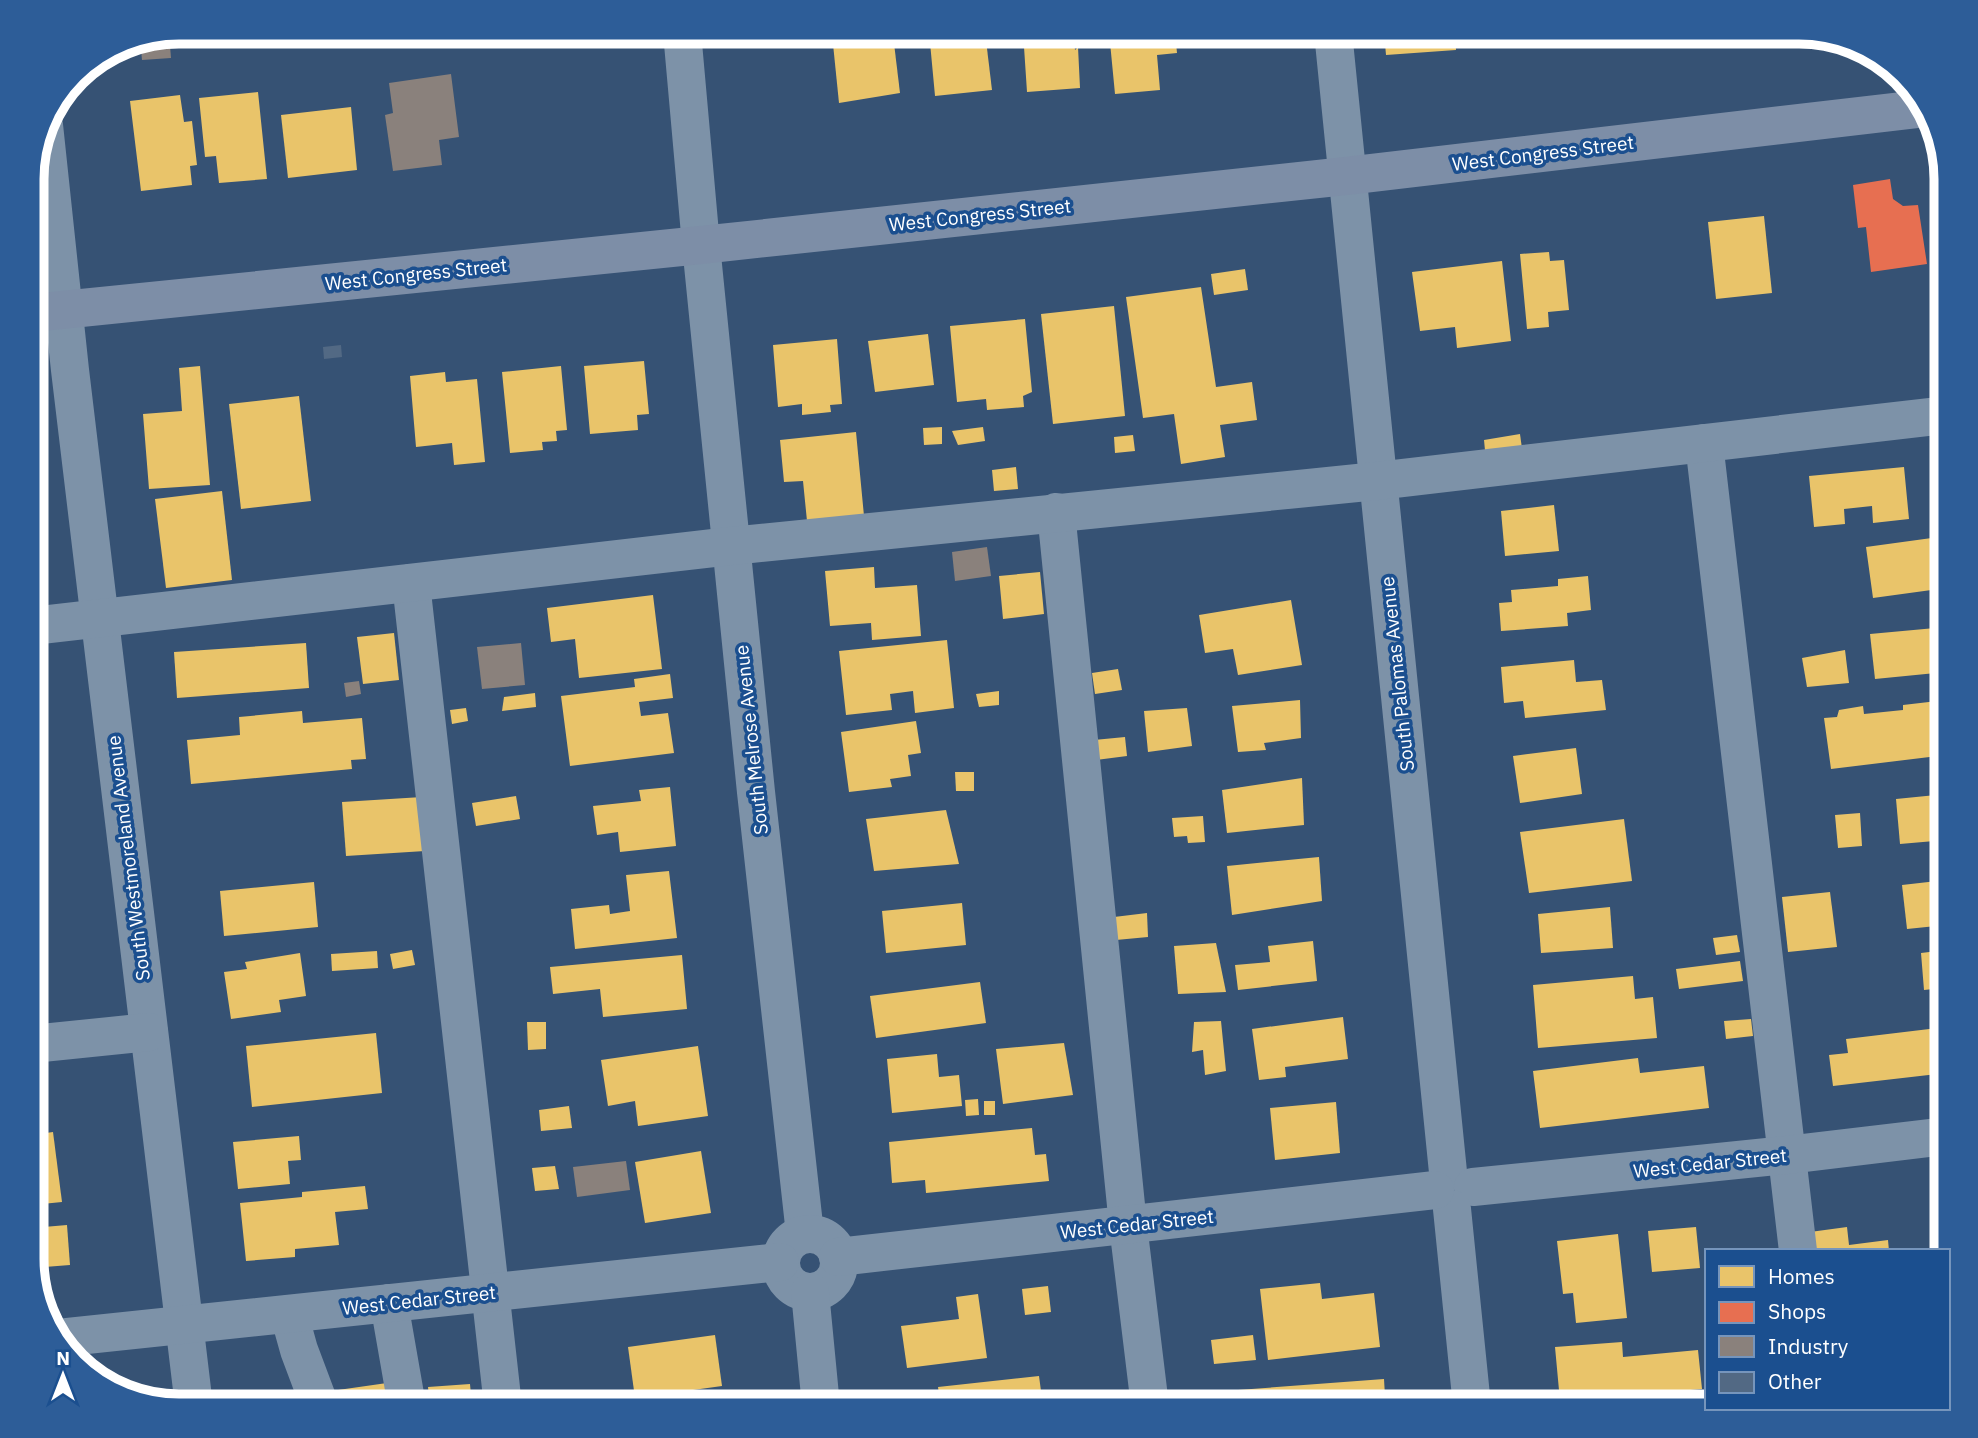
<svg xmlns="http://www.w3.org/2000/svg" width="1978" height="1438" viewBox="0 0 1978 1438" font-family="'IBM Plex Sans',sans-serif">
<rect width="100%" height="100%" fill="#365274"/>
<!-- homes -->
<g fill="#e9c46a">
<polygon points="929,32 985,32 992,90 935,96"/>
<polygon points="1023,32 1073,32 1075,50 1078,47 1080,88 1027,92"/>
<polygon points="1109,32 1175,32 1177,53 1157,55 1160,90 1115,94"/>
<polygon points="1384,32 1455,32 1456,50 1386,55"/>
<polygon points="893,35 900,93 839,103 833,44"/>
<polygon points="258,92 267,179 219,183 216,156 205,157 199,98"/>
<polygon points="180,95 184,122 192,121 197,165 190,166 192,185 141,191 130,101"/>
<polygon points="351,107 357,170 288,178 281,115"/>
<polygon points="1764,216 1772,293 1716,299 1708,222"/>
<polygon points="1549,252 1550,261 1564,260 1569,310 1548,312 1549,327 1527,329 1520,254"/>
<polygon points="1502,261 1511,341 1457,348 1455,327 1420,331 1412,272"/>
<polygon points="1245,269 1248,290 1214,295 1211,274"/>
<polygon points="1201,287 1216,387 1252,382 1257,420 1220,425 1225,457 1181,464 1174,414 1143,418 1126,297"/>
<polygon points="1114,306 1125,416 1053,424 1041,314"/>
<polygon points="1025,319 1032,392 1023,396 1024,407 987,410 986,399 957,402 950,326"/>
<polygon points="928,334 934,385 875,392 868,341"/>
<polygon points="837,339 842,404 830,405 831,412 802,415 802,404 778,407 773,345"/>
<polygon points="644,361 649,414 637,415 638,430 590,434 584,366"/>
<polygon points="200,366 210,485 149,489 143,414 182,411 179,368"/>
<polygon points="561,366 567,430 556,431 557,441 542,442 543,450 510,453 502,372"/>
<polygon points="445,372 446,382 477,379 485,462 454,465 452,443 416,447 410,376"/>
<polygon points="299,396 311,501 241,509 229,404"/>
<polygon points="942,427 942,444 924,445 923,428"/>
<polygon points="983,427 985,441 958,445 952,431"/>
<polygon points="856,432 864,516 807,521 803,481 784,482 780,440"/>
<polygon points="1520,434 1523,456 1486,461 1484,440"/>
<polygon points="1133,435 1135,451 1115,453 1114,437"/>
<polygon points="1016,467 1018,489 994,491 992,470"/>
<polygon points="1904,467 1909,519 1873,523 1872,506 1844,509 1845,524 1814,527 1809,476"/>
<polygon points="222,491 232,580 166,588 155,499"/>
<polygon points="1554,505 1559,551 1505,556 1501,511"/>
<polygon points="1939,537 1941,553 1946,552 1946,588 1873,598 1866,547"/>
<polygon points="874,567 875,588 917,585 921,636 872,640 871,623 830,626 825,571"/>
<polygon points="1040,572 1044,614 1003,619 999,576"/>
<polygon points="1588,576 1591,610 1567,613 1568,626 1501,631 1499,603 1512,602 1511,590 1558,586 1558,579"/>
<polygon points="653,595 662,669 579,678 575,639 551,642 547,608"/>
<polygon points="1291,600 1302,665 1238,675 1233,649 1205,653 1199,615"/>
<polygon points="1946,627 1946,672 1875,679 1870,634"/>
<polygon points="394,633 399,680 363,684 357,637"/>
<polygon points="947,640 954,708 915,713 913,691 890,694 892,710 846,715 839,651"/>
<polygon points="306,643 309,688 177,698 174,652"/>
<polygon points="1845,650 1849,683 1807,687 1802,658"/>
<polygon points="1574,660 1576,682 1602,680 1606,710 1525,718 1523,701 1504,703 1501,667"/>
<polygon points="1118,669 1122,690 1095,694 1092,673"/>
<polygon points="670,674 673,698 639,702 641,716 668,713 674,753 570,766 561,696 635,687 634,679"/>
<polygon points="999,691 999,705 979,707 976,694"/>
<polygon points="535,693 536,707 502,711 504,697"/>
<polygon points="1300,700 1301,738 1264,743 1266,750 1238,752 1232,706"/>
<polygon points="1946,700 1946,755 1831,769 1824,718 1837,717 1839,710 1863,706 1864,714 1903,710 1903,705"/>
<polygon points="466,708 468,721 452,724 450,710"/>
<polygon points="1187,708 1192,746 1148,752 1144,711"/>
<polygon points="302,711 303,723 362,718 366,759 351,760 352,769 191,784 187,740 240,735 239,717"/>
<polygon points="916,721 921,753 908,755 911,776 890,779 892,787 849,792 841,732"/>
<polygon points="1125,737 1127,756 1096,760 1094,740"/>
<polygon points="32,743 34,743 38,783 32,784"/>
<polygon points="1576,748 1582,794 1520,803 1513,756"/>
<polygon points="955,772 974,772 974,791 956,791"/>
<polygon points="1302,778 1304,825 1227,833 1222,790"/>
<polygon points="670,787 676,846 620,852 618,832 597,835 593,806 641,801 639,790"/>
<polygon points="1946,794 1946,840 1900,844 1896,799"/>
<polygon points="516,796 520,819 476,826 472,803"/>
<polygon points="422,797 425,851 346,856 342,802"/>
<polygon points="946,810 959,864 874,871 866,819"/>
<polygon points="1860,813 1862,846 1838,848 1835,815"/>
<polygon points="1203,816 1205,842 1188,843 1187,836 1174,837 1172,818"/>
<polygon points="1624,819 1632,881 1529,893 1520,832"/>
<polygon points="1319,857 1322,901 1232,915 1227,866"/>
<polygon points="669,871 677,938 575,949 571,909 609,905 610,914 630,911 626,875"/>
<polygon points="1946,880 1946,925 1907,929 1902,885"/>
<polygon points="314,882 318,927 224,936 220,891"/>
<polygon points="1830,892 1837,947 1788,952 1782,897"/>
<polygon points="962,903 966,945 886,953 882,911"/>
<polygon points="1610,907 1613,948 1541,953 1538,914"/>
<polygon points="1147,913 1148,937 1116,940 1114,917"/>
<polygon points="1737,935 1740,952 1716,955 1713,938"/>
<polygon points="1313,941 1317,981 1238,990 1235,965 1270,962 1268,946"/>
<polygon points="1216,943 1226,992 1178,994 1174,946"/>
<polygon points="412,950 415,965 393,969 390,954"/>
<polygon points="1946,950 1946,1007 1945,1008 1943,988 1924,990 1921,953"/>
<polygon points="377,951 378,968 332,971 331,954"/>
<polygon points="300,953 306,996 279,1000 281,1012 231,1019 224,972 247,969 245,962"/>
<polygon points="682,955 687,1009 603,1017 600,989 553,994 550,967"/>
<polygon points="1740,961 1743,981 1679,989 1676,969"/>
<polygon points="1633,976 1635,999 1653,997 1657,1038 1538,1048 1533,985"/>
<polygon points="980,982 986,1023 876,1038 870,996"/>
<polygon points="1343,1017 1348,1059 1285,1067 1286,1077 1259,1080 1252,1029"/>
<polygon points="1751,1019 1753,1036 1726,1039 1724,1021"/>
<polygon points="1221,1021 1226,1071 1205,1075 1203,1050 1192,1052 1194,1022"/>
<polygon points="527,1022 546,1022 546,1049 528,1050"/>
<polygon points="1946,1027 1946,1073 1833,1086 1829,1055 1848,1053 1846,1039"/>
<polygon points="376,1033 382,1093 252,1107 246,1046"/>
<polygon points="1064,1043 1073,1095 1003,1104 996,1049"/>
<polygon points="698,1046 708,1116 638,1126 635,1101 608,1106 601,1060"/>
<polygon points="937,1054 939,1077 959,1075 962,1106 892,1113 887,1059"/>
<polygon points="1638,1058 1640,1073 1704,1066 1709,1108 1540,1128 1533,1071"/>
<polygon points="978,1099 979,1115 966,1116 965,1100"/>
<rect x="984" y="1101" width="11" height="14"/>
<polygon points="1336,1102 1340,1153 1275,1160 1270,1108"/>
<polygon points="569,1106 572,1128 541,1131 539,1110"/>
<polygon points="1032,1128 1035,1155 1046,1154 1049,1181 926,1193 925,1180 892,1183 889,1142"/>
<polygon points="53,1132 62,1202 32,1205 32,1135"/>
<polygon points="299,1136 301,1160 288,1161 290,1184 238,1189 233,1142"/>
<polygon points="701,1151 711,1213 645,1223 635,1162"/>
<polygon points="555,1166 559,1189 535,1191 532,1168"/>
<polygon points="365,1186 368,1209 335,1212 339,1245 295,1249 295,1257 246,1261 240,1203 302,1197 302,1192"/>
<polygon points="67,1225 70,1265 32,1268 32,1228"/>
<polygon points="1696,1227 1700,1268 1652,1272 1648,1231"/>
<polygon points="1847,1227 1849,1245 1888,1240 1889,1251 1812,1251 1810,1232"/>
<polygon points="1618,1234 1627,1318 1576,1323 1573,1293 1563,1294 1557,1241"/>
<polygon points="1320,1283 1322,1299 1374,1293 1380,1347 1268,1360 1260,1289"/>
<polygon points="1048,1286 1051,1312 1025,1315 1022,1289"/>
<polygon points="978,1294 987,1358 907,1368 901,1326 959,1319 956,1297"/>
<polygon points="715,1335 722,1386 635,1398 628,1347"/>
<polygon points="1253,1335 1256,1360 1214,1364 1211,1340"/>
<polygon points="1622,1342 1623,1357 1698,1350 1702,1389 1560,1401 1555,1347"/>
<polygon points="1039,1376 1043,1406 913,1406 940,1402 938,1387"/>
<polygon points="1384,1379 1385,1396 1362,1398 1363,1406 1239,1406 1238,1390"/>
<polygon points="387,1383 390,1406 340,1406 338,1390"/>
<polygon points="470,1384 472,1406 430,1406 428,1387"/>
<polygon points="300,1400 301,1406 252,1406 252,1405"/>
<polygon points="758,1400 758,1406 721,1406 721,1405"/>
</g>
<!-- shops -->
<polygon fill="#e76f51" points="1890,179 1893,199 1903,206 1918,205 1927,264 1871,272 1866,227 1858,228 1853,185"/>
<!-- industry -->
<g fill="#8a817c">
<polygon points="169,33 171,58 142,60 140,39"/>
<polygon points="451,74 459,137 439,140 442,165 393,171 385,115 393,113 389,83"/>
<polygon points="987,547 991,576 955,581 952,552"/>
<polygon points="521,643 525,685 482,689 477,647"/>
<polygon points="359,681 361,694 346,697 344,683"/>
<polygon points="626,1161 630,1190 577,1197 573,1167"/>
</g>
<!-- building -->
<polygon fill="#526984" points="341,345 342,357 324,359 323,347"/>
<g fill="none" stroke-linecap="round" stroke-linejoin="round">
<!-- minor -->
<g stroke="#7d92a8" stroke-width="38">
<polyline points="682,32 701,245 756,792 805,1234"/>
<polyline points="1333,32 1448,1172"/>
<polyline points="44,125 70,370 194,1406"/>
<polyline points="1704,443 1798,1251"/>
<polyline points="1056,512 1128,1225 1150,1406"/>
<polyline points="411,583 503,1406"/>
<polyline points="32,626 731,546 1377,481 1946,415"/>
<polyline points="32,1044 149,1032"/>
<polyline points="1473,1187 1787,1155 1946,1136"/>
<polyline points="1452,1209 1472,1406"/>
<circle cx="810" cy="1263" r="29"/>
<polyline points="838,1257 1435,1190"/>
<polyline points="810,1292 821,1406"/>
<polyline points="389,1303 407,1406"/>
<polyline points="289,1314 299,1350 320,1406"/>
<polyline points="58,1338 780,1262"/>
</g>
<!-- major -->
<polyline stroke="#7d8ea7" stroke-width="38" points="32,313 701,245 1346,176 1927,108"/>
</g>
<g text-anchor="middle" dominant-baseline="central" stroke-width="7" stroke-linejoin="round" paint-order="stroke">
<!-- street labels -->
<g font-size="19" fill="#fff" stroke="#1b4f8f">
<text transform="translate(1543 153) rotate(-7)">West Congress Street</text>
<text transform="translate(980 215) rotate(-6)">West Congress Street</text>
<text transform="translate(416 274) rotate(-6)">West Congress Street</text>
<text transform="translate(1397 674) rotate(-96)">South Palomas Avenue</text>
<text transform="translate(751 740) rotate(-96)">South Melrose Avenue</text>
<text transform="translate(128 858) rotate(-97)">South Westmoreland Avenue</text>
<text transform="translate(1710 1163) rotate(-6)">West Cedar Street</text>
<text transform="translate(1137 1224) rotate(-6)">West Cedar Street</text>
<text transform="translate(419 1300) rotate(-6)">West Cedar Street</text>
</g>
</g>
<!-- crop -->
<path d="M0 0H1978V1438H0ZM179 44H1799A135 135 0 0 1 1934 179V1259A135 135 0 0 1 1799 1394H179A135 135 0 0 1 44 1259V179A135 135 0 0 1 179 44Z" fill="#2d5d98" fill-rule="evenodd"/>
<path fill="none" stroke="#fff" stroke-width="9" d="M179 44H1799A135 135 0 0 1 1934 179V1259A135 135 0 0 1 1799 1394H179A135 135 0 0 1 44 1259V179A135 135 0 0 1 179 44Z"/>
<!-- legend -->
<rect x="1705" y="1249" width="245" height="161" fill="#1b4f8f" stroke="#7695bc" stroke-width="2"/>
<rect x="1719" y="1266" width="35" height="21" fill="#e9c46a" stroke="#7695bc" stroke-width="2"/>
<text x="1768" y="1284" font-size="21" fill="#ffffff">Homes</text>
<rect x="1719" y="1302" width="35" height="21" fill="#e76f51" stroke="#7695bc" stroke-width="2"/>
<text x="1768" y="1319" font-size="21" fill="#ffffff">Shops</text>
<rect x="1719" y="1336" width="35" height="21" fill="#8a817c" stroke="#7695bc" stroke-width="2"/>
<text x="1768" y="1354" font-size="21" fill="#ffffff">Industry</text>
<rect x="1719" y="1372" width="35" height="21" fill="#526984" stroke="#7695bc" stroke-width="2"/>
<text x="1768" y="1389" font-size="21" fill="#ffffff">Other</text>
<!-- north arrow -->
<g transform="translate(63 1375)" stroke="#1b4f8f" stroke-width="5" paint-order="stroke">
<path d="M0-5L12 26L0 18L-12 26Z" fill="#ffffff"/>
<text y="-10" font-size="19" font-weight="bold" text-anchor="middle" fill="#ffffff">N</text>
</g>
</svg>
